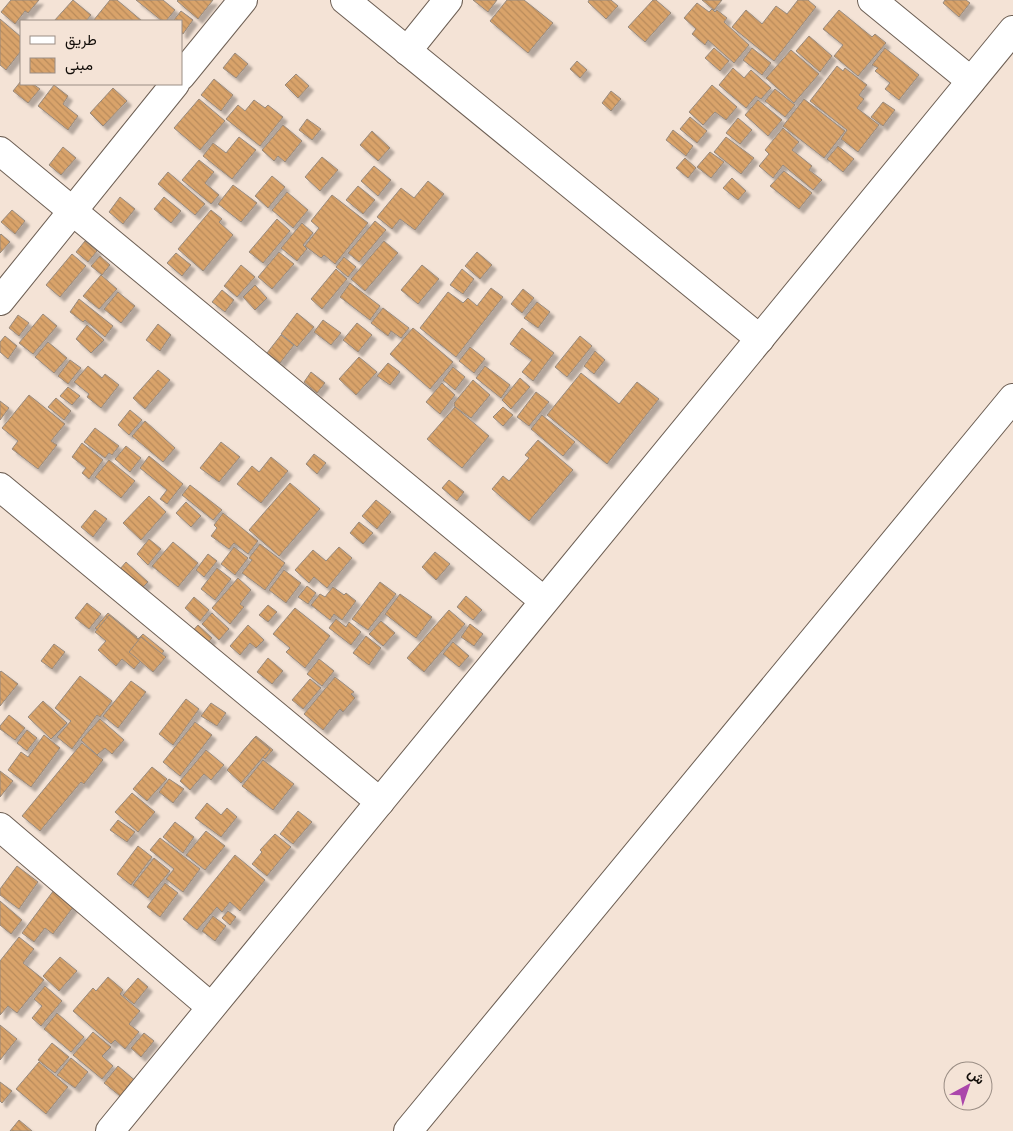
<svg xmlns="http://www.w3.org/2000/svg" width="1013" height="1131" viewBox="0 0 1013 1131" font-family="Helvetica,Vazirmatn,sans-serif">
<defs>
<pattern id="building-back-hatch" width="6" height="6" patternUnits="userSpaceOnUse" patternTransform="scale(1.25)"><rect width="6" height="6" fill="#d9a36b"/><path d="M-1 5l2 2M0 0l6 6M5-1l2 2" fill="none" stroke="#b98b5b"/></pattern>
<filter id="shadow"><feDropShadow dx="4.5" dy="4.5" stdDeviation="1" flood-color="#0004"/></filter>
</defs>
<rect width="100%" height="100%" fill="#f4e3d6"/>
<!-- building -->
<g fill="url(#building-back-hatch)" stroke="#988a7d" filter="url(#shadow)">
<polygon points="11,0 39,0 28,13 25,11 15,24 1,12"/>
<polygon points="73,0 91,15 86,21 54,21"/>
<polygon points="110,0 117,0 142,21 93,21"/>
<polygon points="136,0 163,0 175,10 166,21 162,21"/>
<polygon points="178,0 213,0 198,19 177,1"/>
<polygon points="473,0 497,0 488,12"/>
<polygon points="507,0 524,0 553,23 528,53 490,21"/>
<polygon points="589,0 611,0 618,6 606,19 588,2"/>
<polygon points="653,0 656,0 671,13 645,42 628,27"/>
<polygon points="702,0 722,0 714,10"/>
<polygon points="798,0 808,0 816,7 774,61 732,27 746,10 762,24 776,6 787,14"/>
<polygon points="945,0 966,0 970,3 959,17 943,3"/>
<polygon points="697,3 709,12 712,9 715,12 717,10 727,18 724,22 749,45 734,63 708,40 705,45 692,34 696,29 684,18"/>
<polygon points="839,10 872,37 875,34 886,43 858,76 834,56 843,45 823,29"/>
<polygon points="181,11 193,20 183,34 181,33 181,21 173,21"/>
<polygon points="0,19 21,37 21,51 6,70 0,65"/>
<polygon points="809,36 832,56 820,72 796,51"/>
<polygon points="714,48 729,61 720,71 705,58"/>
<polygon points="752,48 771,63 762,75 743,60"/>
<polygon points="885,48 919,75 899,100 885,89 890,83 875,71 878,68 872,65"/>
<polygon points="791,50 819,74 794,103 766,78"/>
<polygon points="235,53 248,64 236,78 223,68"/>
<polygon points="577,61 587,70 580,78 570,69"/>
<polygon points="837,66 843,71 845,68 867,85 859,95 864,99 857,108 879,125 858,152 841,139 847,130 810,101"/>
<polygon points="733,68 744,78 751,70 771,88 761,99 756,96 746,108 719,85"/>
<polygon points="296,74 309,86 298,98 285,85"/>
<polygon points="214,79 233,95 221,111 201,95"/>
<polygon points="21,81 21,84 33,84 40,89 28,103 13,91"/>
<polygon points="54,85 68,96 63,104 78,116 68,130 38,106"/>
<polygon points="712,85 737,107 726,120 715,112 703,125 689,112"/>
<polygon points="113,88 127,101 103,126 90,113"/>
<polygon points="775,89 795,105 785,117 765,101"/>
<polygon points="611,91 621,99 611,111 602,103"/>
<polygon points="199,99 225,121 200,150 174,128"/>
<polygon points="804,99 845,131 824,158 783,126"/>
<polygon points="254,100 265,108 268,105 283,117 260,146 226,119 238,105 245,111"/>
<polygon points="758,100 782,120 768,136 745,115"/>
<polygon points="883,102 895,110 883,126 871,117"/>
<polygon points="690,117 707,131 697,143 680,129"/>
<polygon points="738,118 752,130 740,144 726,133"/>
<polygon points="307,119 321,129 312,140 299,130"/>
<polygon points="283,125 302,141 285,162 278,156 274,161 262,150"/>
<polygon points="783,128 799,142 792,150 812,166 809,170 822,180 813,190 783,165 773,178 759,166 769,154 765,150"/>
<polygon points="673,130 693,146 686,156 666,140"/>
<polygon points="372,131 390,148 378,161 360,145"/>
<polygon points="239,137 256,150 232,179 203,156 213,143 226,153"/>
<polygon points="726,137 754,158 741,174 714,152"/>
<polygon points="838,146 854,159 843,172 827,159"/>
<polygon points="63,147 76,158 61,175 49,165"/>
<polygon points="710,152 724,162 711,178 697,167"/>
<polygon points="322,157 338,170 320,191 305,177"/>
<polygon points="685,158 696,168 688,178 676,168"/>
<polygon points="199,160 214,172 205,183 219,195 211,204 182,180"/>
<polygon points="374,166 391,180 378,196 361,181"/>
<polygon points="784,171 812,193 799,209 770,186"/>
<polygon points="168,172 205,204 195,215 158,184"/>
<polygon points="272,176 285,187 268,208 255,196"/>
<polygon points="732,178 746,191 738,200 723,188"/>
<polygon points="428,181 444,194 415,230 400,219 392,229 377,217 401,188 414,198"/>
<polygon points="233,185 257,203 241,222 218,204"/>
<polygon points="358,186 375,200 363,214 346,200"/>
<polygon points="287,192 308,210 293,228 272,210"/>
<polygon points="332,195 368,223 335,264 324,255 321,258 305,246 319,228 311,221"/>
<polygon points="120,197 135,209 123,224 109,212"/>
<polygon points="164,197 181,211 171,223 154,209"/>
<polygon points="12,210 25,221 15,234 1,222"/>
<polygon points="211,210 222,219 219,222 233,235 203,271 178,249"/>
<polygon points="277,219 290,231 263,263 249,252"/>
<polygon points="375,221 386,230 359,262 348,253"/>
<polygon points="302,223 313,233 303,245 307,249 297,261 281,248"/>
<polygon points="1,234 10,242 0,253 0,235"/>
<polygon points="85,241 97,251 88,262 76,252"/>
<polygon points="384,241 398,253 365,291 351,279"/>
<polygon points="279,252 294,264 272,289 258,277"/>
<polygon points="477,252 492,265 480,279 465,266"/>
<polygon points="176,253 191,265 182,276 167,263"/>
<polygon points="72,254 86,266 60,297 46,285"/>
<polygon points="100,256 110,265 102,275 91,266"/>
<polygon points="344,257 356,267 348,277 336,267"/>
<polygon points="241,265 255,277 237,297 224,286"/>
<polygon points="422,265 439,279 418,304 401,290"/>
<polygon points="336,269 347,279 322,309 311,299"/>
<polygon points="462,269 474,279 463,294 450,285"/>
<polygon points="101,275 117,289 99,309 83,296"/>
<polygon points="350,283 380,306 370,320 340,297"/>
<polygon points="255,285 267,298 255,310 243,297"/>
<polygon points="491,288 503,297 456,357 420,328 448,292 463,303 468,298 477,306"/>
<polygon points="523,289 534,298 522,313 511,304"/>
<polygon points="222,290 234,300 225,312 212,302"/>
<polygon points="118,292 135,306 121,323 104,309"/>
<polygon points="79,299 113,326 105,337 85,320 83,322 70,312"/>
<polygon points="537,302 550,312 538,328 524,318"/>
<polygon points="383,308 409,328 401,338 391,331 388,336 371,323"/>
<polygon points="297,313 314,327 297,347 281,334"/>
<polygon points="43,314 57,326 33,354 19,343"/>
<polygon points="18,315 29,323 19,336 9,328"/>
<polygon points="323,320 341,333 331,345 314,332"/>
<polygon points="357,323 372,335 358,352 343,340"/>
<polygon points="158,324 171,335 160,351 146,340"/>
<polygon points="87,325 104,340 91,353 76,339"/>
<polygon points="413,328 453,362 430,389 390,354"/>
<polygon points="522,328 554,353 533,381 522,372 532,360 510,344"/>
<polygon points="281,335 294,345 280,363 267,353"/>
<polygon points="5,336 17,346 8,359 0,352 0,342"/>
<polygon points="580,336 592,346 567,377 555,367"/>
<polygon points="48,342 67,358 54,373 35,357"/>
<polygon points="470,347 485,359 474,373 459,361"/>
<polygon points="595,351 605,360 594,374 584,366"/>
<polygon points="359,357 377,372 356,395 339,379"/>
<polygon points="70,360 81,368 68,384 58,376"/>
<polygon points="388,363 400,372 390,385 377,376"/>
<polygon points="88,366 102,378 105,374 119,385 101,408 87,397 89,394 74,382"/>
<polygon points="485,366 510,385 501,398 476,378"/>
<polygon points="453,367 465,377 455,390 443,380"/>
<polygon points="158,370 170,380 145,409 133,398"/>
<polygon points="311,372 325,383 317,393 304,382"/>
<polygon points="581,373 619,404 637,382 659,399 607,464 547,415"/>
<polygon points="520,378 530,387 511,409 502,400"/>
<polygon points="473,380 490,395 471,418 455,407 454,403"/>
<polygon points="442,383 455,395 440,414 426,402"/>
<polygon points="68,387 80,396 72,405 60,396"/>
<polygon points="536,392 549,402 529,426 517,417"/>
<polygon points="29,395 65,424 51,441 57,445 38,469 12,449 18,441 2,428"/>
<polygon points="56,398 71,411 64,420 48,407"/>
<polygon points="0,401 9,408 0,420"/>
<polygon points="455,407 489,436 462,468 427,439"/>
<polygon points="503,407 513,415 503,426 493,417"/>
<polygon points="130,410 142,420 129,435 118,425"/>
<polygon points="542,415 575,442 563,456 531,429"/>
<polygon points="145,421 175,448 163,462 132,436"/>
<polygon points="95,428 119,446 112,455 109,453 105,458 84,442"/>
<polygon points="538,440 573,470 529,521 492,489 503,476 509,481 529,458 525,455"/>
<polygon points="221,442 240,457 219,482 200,468"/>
<polygon points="82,443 103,460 89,479 82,473 86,468 72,457"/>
<polygon points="126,446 141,458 130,472 115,459"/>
<polygon points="314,454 326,463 317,474 306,464"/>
<polygon points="149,456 183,484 167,504 160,499 167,490 140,468"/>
<polygon points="271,457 288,471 261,503 237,484 252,466 259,472"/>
<polygon points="109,460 135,481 121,498 95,477"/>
<polygon points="449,480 464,492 457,501 442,488"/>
<polygon points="290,483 320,509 279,556 249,530"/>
<polygon points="190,485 222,510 213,520 182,495"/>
<polygon points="149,496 166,512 141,540 123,523"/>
<polygon points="376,500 391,512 377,529 362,516"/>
<polygon points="186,502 201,516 191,527 176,513"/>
<polygon points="95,510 107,519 93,537 81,527"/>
<polygon points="223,513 258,541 248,554 234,543 229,549 211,536 217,528 214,525"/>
<polygon points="359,522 373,533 363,544 350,533"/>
<polygon points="149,539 161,549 148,565 137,554"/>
<polygon points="173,542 198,563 178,587 152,566"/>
<polygon points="260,544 285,563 265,590 242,573 252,560 249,558"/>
<polygon points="234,547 248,558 235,575 221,564"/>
<polygon points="339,547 352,558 327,588 314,577 309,583 295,570 313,550 326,561"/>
<polygon points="435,552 450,564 436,580 422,567"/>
<polygon points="208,554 217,561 204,577 196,570"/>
<polygon points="126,562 148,582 136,594 114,576"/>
<polygon points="217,568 231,579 215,600 201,589"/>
<polygon points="284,570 301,583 286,603 269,590"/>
<polygon points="238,578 251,590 240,604 244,607 230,624 212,608"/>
<polygon points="380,582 396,594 368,630 352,619"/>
<polygon points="307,586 316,593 308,604 298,597"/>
<polygon points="333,587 344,595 346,593 356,601 342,620 334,614 330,620 311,605 320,594 325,597"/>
<polygon points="400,594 432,617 416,638 385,614"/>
<polygon points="466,596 482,610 473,620 457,607"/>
<polygon points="194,597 209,610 200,621 185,608"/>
<polygon points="87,603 101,614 89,629 75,618"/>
<polygon points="268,605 277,612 268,622 259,615"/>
<polygon points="295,608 330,636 305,668 286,652 290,648 273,634"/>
<polygon points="449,610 465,624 424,672 407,658"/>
<polygon points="108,613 137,637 123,652 95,628"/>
<polygon points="212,613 229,629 219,640 202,624"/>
<polygon points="109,615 138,639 143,634 164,651 152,666 143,658 134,669 122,659 116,666 98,650 106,641 95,632"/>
<polygon points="336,619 346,627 349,622 361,632 351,645 329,628"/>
<polygon points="381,621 395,633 383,646 369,634"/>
<polygon points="470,624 483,634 474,646 461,637"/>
<polygon points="198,625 212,638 205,646 190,634"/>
<polygon points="248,625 264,640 256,648 250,643 240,655 230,646"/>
<polygon points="366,636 381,648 369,665 353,653"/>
<polygon points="141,637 166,657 153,672 129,652"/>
<polygon points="453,642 469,656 459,667 443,654"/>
<polygon points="54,644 65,652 52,669 41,661"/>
<polygon points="268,658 283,671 272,684 257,672"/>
<polygon points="319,659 334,671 322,686 307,674"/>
<polygon points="1,671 18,684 0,706 0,672"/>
<polygon points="80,676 112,701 100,717 97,715 72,749 57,737 71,721 55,708"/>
<polygon points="335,677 354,692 351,694 355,698 343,712 340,709 323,730 304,714"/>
<polygon points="310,679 321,688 303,709 292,700"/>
<polygon points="131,681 146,692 118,728 103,716"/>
<polygon points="186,699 199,709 173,745 159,734"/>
<polygon points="43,701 67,723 51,739 28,717"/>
<polygon points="211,703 226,713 217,726 201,716"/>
<polygon points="9,715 25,728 15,740 0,729 0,726"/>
<polygon points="100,719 124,740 112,754 105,748 97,755 81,740"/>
<polygon points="195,722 212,735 180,776 163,762"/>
<polygon points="27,730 37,738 27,751 17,743"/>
<polygon points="44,735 60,748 31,787 8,770 21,752 28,757"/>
<polygon points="256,736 273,750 265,759 262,757 255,765 241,753"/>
<polygon points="255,737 270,749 241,783 227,770"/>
<polygon points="82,743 103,760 84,784 81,782 40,831 22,816"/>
<polygon points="206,750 224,765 211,780 204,774 190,790 180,781"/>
<polygon points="263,760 294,784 273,810 242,786"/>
<polygon points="152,767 167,779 147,801 133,789"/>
<polygon points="0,771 13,781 0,797"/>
<polygon points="169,779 184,789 173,803 159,792"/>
<polygon points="132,793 155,812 138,832 115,812"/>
<polygon points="207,803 221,815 227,808 237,817 221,837 195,818"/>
<polygon points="298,811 312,822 293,844 280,834"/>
<polygon points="118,820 135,832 127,842 110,830"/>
<polygon points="175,822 194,837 183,853 163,837"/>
<polygon points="206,831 225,846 205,870 186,855"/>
<polygon points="275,834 291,847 267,876 252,864 262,852 260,850"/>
<polygon points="160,838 200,869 183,892 166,879 174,869 150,850"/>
<polygon points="138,846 152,857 131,885 117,874"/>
<polygon points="235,855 265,880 240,911 230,902 222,912 217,907 197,930 183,919"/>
<polygon points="154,858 170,871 148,898 133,885"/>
<polygon points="17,866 38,882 19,909 0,895 0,889"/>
<polygon points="165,883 178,893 160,917 147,907"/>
<polygon points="54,890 74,906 53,934 45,928 34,942 22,933"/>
<polygon points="0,901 22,920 11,934 0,925"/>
<polygon points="228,911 236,917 230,925 222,918"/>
<polygon points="213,916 226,926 215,941 202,931"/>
<polygon points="19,937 34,949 23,963 44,980 17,1013 8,1006 0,1015 0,961"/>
<polygon points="60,957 77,971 59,991 43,976"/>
<polygon points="108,977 123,990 120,994 140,1011 129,1024 139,1032 125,1049 115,1040 111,1044 73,1011 93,988 96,991"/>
<polygon points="138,978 148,987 134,1004 123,995"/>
<polygon points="45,986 62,1001 41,1026 32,1018 42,1006 34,999"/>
<polygon points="57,1013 84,1037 71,1052 44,1029"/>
<polygon points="0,1025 17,1039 0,1060"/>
<polygon points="93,1032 111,1047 102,1056 113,1066 102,1079 73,1055"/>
<polygon points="144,1033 154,1041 141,1057 131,1048"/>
<polygon points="52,1043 69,1057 55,1073 38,1060"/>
<polygon points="71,1058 88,1072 75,1088 57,1075"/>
<polygon points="39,1062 68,1087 46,1114 16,1089"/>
<polygon points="118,1066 138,1083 125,1100 104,1083"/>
<polygon points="0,1082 12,1091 2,1103 0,1101"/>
<polygon points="19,1120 32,1131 10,1131"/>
</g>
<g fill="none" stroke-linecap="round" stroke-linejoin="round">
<defs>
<g id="minor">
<polyline points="345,0 760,339"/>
<polyline points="872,0 971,81"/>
<polyline points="407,51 448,0"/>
<polyline points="181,76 243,0"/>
<polyline points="0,151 544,601"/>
<polyline points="0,301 175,84"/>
<polyline points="0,487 380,802"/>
<polyline points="0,827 211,1007"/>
<polyline points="110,1131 1013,30"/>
<polyline points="408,1131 1013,398"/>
</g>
</defs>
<!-- minor casing -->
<use href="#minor" stroke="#6d5f54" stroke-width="30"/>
<!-- minor -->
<use href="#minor" stroke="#fff" stroke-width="28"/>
</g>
<!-- legend -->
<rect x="20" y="20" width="162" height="65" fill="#f4e3d6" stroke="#9a8d84"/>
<rect x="30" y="36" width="25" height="8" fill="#ffffff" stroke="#9a8d84"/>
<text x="65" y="45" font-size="15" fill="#120d09">طريق</text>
<rect x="30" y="58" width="25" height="15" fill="url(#building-back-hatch)" stroke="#9a8d84"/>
<text x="65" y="70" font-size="15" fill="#120d09">مبنى</text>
<!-- north arrow -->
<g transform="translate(968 1086) rotate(40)"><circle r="24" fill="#f4e3d6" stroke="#9a8d84"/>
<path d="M0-4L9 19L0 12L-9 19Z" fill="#ab46ab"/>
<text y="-8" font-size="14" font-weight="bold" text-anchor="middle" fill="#120d09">ش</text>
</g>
</svg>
